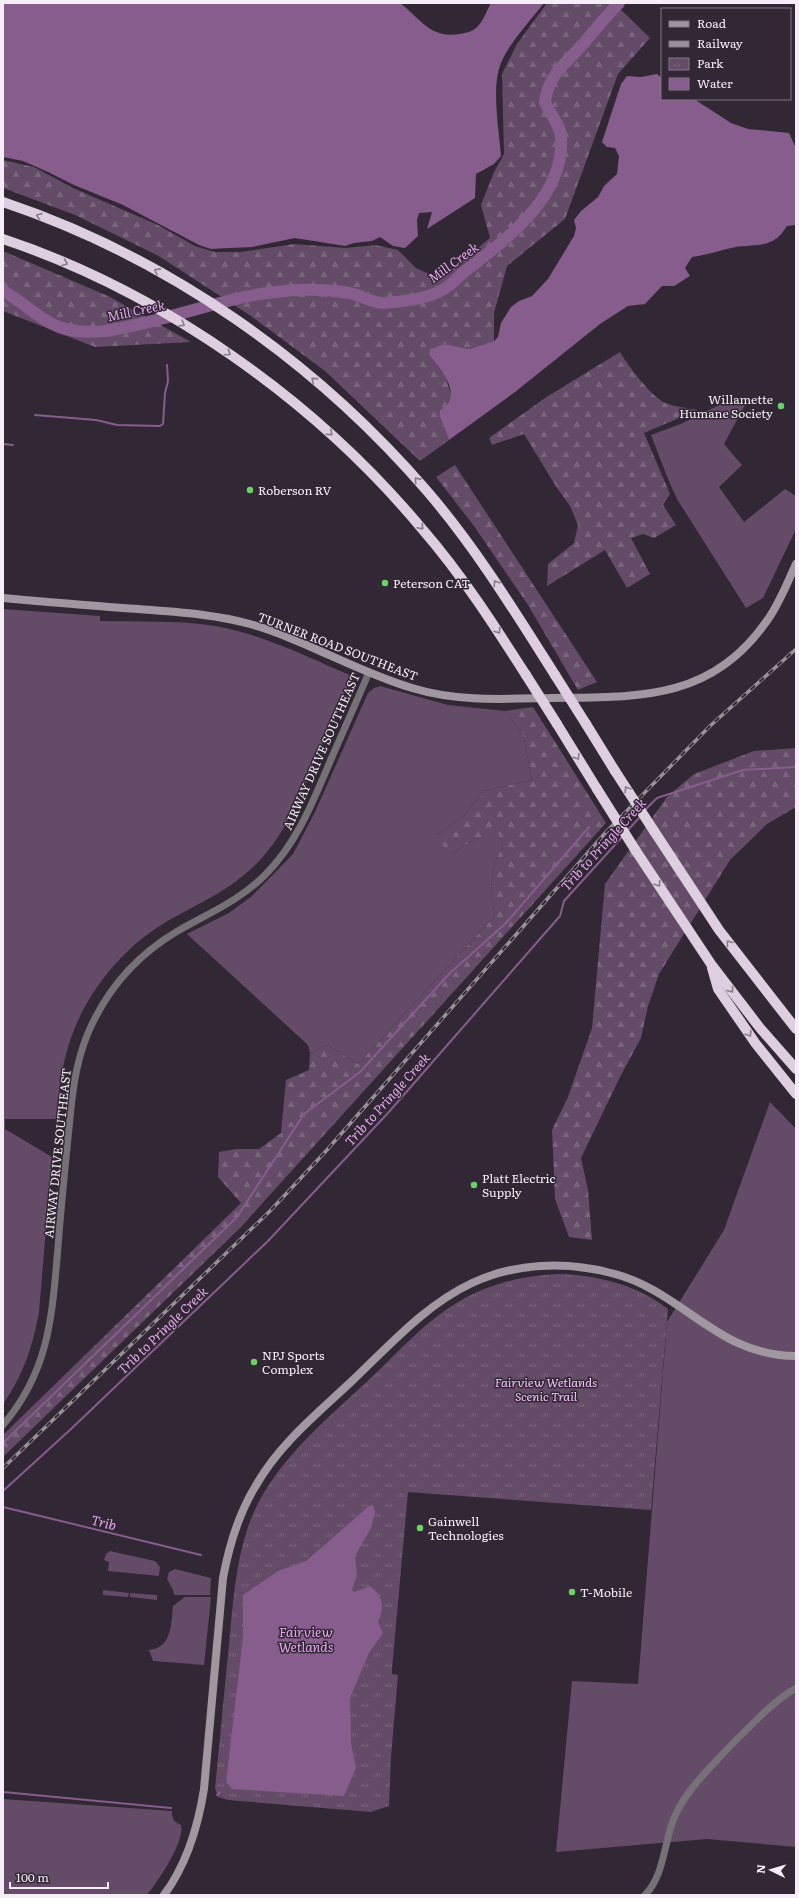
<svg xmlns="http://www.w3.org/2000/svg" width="799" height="1898" viewBox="0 0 799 1898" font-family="Literata,serif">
<defs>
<pattern id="forest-firs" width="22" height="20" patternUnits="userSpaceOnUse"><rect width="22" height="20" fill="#644b68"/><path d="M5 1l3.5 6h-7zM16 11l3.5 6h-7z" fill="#7b657e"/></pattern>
<pattern id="park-tufts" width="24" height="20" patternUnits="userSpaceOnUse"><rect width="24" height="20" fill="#644b68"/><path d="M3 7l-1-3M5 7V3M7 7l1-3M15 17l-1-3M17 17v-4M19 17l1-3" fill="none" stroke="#7b657e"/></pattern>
</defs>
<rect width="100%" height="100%" fill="#322734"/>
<!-- grass -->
<g fill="#644b68">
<polygon points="731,399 745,405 724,444 742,465 719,487 744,522 785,489 796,496 796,529 763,598 746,608 677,499 668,479 651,435 683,423"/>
<path d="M3,609L100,616V621C138,622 177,620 215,626C263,634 307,657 352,676C339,705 326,735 314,764C301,795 288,826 267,852C236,889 206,899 166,922C122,948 84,995 69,1044C61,1069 59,1093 56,1119H5V1129L52,1157L39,1312C33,1346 23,1376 3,1404Z"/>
<polygon points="380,686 448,705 505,711 523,734 532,780 484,791 465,815 437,835 451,854 475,839 499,834 503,845 493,868 491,892 495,916 358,1064 327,1045 310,1053 308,1045 187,934 229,913 252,896 293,854 315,812 368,693 374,688"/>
<polygon points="770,1102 796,1129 796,1847 707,1839 556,1852 572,1681 638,1684 667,1322 724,1230"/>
<polygon points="110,1551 155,1561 160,1567 159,1576 108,1571 109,1562 104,1560 106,1554"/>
<polygon points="175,1569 211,1578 210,1595 174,1595 173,1590 167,1579 169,1572"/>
<polygon points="103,1590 129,1593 128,1597 103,1595"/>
<polygon points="130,1593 157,1595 157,1600 130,1597"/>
<path d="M185,1597H211L204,1665L153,1661L149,1650C172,1648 171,1624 173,1606Z"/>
<path d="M3,1799L172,1811C172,1819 174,1822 181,1825C185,1842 158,1881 147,1895H3Z"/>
</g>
<!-- forest -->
<g fill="url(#forest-firs)">
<polygon points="547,3 614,3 650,38 618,74 565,219 507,266 494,313 494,341 469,349 445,344 429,355 446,377 451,396 440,417 449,440 420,461 325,371 251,316 157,255 75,215 3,188 3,160 34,167 73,188 158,225 195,246 215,252 240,252 294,244 346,248 375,245 398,250 416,268 440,279 490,238 481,205 494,172 504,154 502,74 517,44"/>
<polygon points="3,251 108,296 191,342 95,347 3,311"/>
<path d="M620,352C628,366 651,396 665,403C675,407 688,408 698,410L644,433L670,494L663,505L676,525L654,538L643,534L631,538L650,574L627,588L605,550L547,586L548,564L574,543L578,525L570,506L557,488L524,434L492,445L489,438L545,398Z"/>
<polygon points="455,465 597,682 578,690 528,605 474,526 436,477"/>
<polygon points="533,707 606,823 241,1227 3,1457 3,1435 241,1203 218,1177 219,1152 237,1149 259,1149 281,1133 286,1080 309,1070 310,1053 327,1045 358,1064 495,916 491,892 493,868 503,845 499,835 475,839 451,854 440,843 437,835 465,815 484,791 532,780 523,734 505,711"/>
<polygon points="796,748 796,807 767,824 730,860 659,974 648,1006 641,1038 620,1077 581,1158 588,1190 592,1240 569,1237 555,1199 552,1130 568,1097 592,1028 605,884 667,797 694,774 754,751"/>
</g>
<!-- park -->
<path fill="url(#park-tufts)" d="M559,1274C597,1275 638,1285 668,1309L651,1510L408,1492L392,1669V1674L398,1675L391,1757L389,1806L371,1812L228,1800L218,1797L215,1788C220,1740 224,1692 229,1645C233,1604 235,1565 248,1527C270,1463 328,1419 376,1373C402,1348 427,1320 458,1302C488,1284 524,1275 559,1274Z"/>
<!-- water -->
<g fill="#865d8c">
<path d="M3,3H400C421,19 430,39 460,34C466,33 473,31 477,27C483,22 487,10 491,3H544C531,20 509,43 501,63C491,88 499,128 501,156L494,164L476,174L475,198L427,229L432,212L419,213L417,220L418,236L405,248L393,246L380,237L372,241L354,243L345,246L295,238L252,247L230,248L211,249L199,245L123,205L74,185L48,172L23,161L3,157Z"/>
<path d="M657,74L662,78V99H694L731,123L748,129L789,133L796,148V225L787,226C784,230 781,235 777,238C765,248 745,244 731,248C718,251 706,255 692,257L685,268L690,276L674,286H662L645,304L628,306L600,324L515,392L449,440L440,417V410C464,395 442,371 429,355L430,349L445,344L469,349L494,341L498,337L501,323L511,307L519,301L532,296L548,279L574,236L576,228L574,220L581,211L598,197L604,186L617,174L619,156L615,148L607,147L602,142L621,84L627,76L641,77Z"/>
<path d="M373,1505L375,1512L371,1528L355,1556L357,1575L352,1590L354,1592L370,1586C383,1596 385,1607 378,1622L383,1633L369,1653L350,1698L351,1743L356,1768L344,1796L232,1789L226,1782L243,1637V1595L278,1571L306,1561L369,1506Z"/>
</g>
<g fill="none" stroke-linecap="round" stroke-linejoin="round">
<!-- stream -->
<g stroke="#865d8c" stroke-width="2">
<polyline points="35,415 96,420 117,425 160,426 163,424 165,393 168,381 167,365"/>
<polyline points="3,444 13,445"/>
<polyline points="645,810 657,798 743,770 796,767"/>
<polyline points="627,831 640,817"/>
<polyline points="3,1443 237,1217 304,1114 360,1072 448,975 506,923 589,827"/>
<polyline points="3,1491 71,1429 268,1241 388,1113 560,916 564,901 623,836"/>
<polyline points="3,1507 201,1555"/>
<polyline points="3,1792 171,1808"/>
<polyline points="217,1795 220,1792"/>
</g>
<!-- river -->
<path stroke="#865d8c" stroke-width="12" d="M3,291C22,301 38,319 59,327C90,338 125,328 156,320C193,311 237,296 275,292C299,289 325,289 349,293C362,295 373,304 386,303C404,301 428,299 444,289C453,284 459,275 468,269C509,237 565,196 561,137C560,124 550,114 545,102C549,73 566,64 584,43C595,30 606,16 619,3"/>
<!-- tertiary -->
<g stroke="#767077" stroke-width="7">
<path d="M3,1425C50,1370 52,1315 58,1247C61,1207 65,1168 69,1128C72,1096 75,1064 88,1033C106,991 136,956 176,932C207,914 239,901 265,875C298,842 314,799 332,757C344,729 357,701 369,672"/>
<path d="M645,1895C664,1876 664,1843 674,1818C687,1788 712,1766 734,1742C754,1723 772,1702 796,1688"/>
</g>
<!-- secondary -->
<g stroke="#a097a1" stroke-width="8">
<path d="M3,598C48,602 93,606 138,609C175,612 214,614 250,624C306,640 357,672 412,688C458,702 504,699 551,698C637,697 711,701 766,622C779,605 787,583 796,564"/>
<path d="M164,1895C187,1864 198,1827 204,1789L223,1578C229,1546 238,1515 255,1487C279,1444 318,1413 353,1380C390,1345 425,1305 472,1283C515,1263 565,1261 611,1273C684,1291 716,1356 796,1356"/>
</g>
<!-- motorway -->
<g stroke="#decfe0" stroke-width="10">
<path d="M3,202C167,257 315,361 427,491C476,548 515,612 555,675"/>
<path d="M3,239C162,292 316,401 423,530C462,575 494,625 526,675"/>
<polyline points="557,724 597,789"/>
<polyline points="586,724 615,771"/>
<polyline points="654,831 719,930 796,1029"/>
<polyline points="636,851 711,964 760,1028 796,1069"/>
<polyline points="712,968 718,989 756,1044 796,1094"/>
</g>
<defs>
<polyline id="rail" points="3,1468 271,1210 326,1151 607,831 710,726 796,649"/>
</defs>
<!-- rail casing -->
<use href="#rail" stroke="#99909a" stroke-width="3.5"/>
<!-- rail -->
<use href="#rail" stroke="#322734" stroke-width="2" stroke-dasharray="6" stroke-linecap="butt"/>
<!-- motorway-bridge -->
<g stroke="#decfe0" stroke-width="10">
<polyline points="526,675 557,724"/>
<polyline points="555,675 586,724"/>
<polyline points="615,771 654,831"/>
<polyline points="597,789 636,851"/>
</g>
</g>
<!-- one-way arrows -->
<defs><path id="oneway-chevron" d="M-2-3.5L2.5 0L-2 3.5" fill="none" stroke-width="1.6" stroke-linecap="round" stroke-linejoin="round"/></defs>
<g stroke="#887b8a">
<use href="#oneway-chevron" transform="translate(39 216) rotate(-159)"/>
<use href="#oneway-chevron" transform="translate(65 263) rotate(23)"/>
<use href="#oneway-chevron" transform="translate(157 271) rotate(-151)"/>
<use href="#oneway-chevron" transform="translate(182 324) rotate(31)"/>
<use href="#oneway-chevron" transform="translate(228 353) rotate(35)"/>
<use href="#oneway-chevron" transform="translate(314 380) rotate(-140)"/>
<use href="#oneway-chevron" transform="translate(330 433) rotate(41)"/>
<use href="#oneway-chevron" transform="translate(417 480) rotate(-132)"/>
<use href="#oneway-chevron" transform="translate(421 527) rotate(49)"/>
<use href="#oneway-chevron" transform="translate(496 583) rotate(-124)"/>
<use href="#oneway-chevron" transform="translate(498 631) rotate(57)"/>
<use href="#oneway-chevron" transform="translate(577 757) rotate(58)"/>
<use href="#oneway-chevron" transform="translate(627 789) rotate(-123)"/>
<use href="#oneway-chevron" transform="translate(658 884) rotate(56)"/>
<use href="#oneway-chevron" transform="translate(729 943) rotate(-127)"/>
<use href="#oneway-chevron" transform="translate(731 990) rotate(53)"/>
<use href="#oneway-chevron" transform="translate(749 1034) rotate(56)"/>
</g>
<!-- markers -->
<g fill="#6bd363" stroke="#322734" stroke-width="1.5">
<circle cx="781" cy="406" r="4"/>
<circle cx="250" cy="490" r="4"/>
<circle cx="385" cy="583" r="4"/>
<circle cx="474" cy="1185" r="4"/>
<circle cx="254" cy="1362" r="4"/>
<circle cx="420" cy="1528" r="4"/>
<circle cx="572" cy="1592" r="4"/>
</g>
<g text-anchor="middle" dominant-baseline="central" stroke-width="3" stroke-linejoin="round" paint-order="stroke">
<!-- poi labels -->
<g font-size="12" fill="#f5eef6" stroke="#322734" text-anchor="start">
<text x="773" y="399" text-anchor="end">Willamette<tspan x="773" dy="14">Humane Society</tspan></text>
<text x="258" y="490">Roberson RV</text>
<text x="393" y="583">Peterson CAT</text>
<text x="482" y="1178">Platt Electric<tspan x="482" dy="14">Supply</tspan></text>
<text x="262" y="1355">NPJ Sports<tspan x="262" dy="14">Complex</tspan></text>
<text x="428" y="1521">Gainwell<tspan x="428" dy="14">Technologies</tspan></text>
<text x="580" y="1592">T-Mobile</text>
</g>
<!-- street labels -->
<g font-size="12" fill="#f5eef6" stroke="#322734">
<text transform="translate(338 646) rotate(21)">TURNER ROAD SOUTHEAST</text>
<text transform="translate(321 751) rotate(-66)">AIRWAY DRIVE SOUTHEAST</text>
<text transform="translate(57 1153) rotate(-84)">AIRWAY DRIVE SOUTHEAST</text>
</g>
<!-- park labels -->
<g font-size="12" font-style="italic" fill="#f6c4fd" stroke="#322734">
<text x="546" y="1382">Fairview Wetlands<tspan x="546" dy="14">Scenic Trail</tspan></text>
</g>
<!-- water labels -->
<g font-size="13" font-style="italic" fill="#e6a9ef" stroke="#322734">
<text transform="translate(453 262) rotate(-36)">Mill Creek</text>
<text transform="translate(136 310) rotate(-12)">Mill Creek</text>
<text transform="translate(603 844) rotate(-48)">Trib to Pringle Creek</text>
<text transform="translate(387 1099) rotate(-48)">Trib to Pringle Creek</text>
<text transform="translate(162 1330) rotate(-44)">Trib to Pringle Creek</text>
<text transform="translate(104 1522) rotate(14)">Trib</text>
<text x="306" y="1631">Fairview<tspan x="306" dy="15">Wetlands</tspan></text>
</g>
</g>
<!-- border -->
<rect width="799" height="1898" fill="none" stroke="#f5eef6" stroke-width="8"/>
<!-- legend -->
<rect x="661" y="8" width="130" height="92" fill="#322734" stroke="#807782"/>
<rect x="669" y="21" width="20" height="6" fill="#a097a1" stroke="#807782"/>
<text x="697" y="28" font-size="12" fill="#f5eef6">Road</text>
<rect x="669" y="41" width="20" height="6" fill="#99909a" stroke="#807782"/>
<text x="697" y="48" font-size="12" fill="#f5eef6">Railway</text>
<rect x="669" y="58" width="20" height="12" fill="url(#park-tufts)" stroke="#807782"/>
<text x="697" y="68" font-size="12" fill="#f5eef6">Park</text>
<rect x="669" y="78" width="20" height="12" fill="#865d8c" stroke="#807782"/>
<text x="697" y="88" font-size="12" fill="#f5eef6">Water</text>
<!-- north arrow -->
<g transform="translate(771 1870) rotate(275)" stroke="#322734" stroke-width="3" paint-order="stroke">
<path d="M0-3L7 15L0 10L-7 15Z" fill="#f5eef6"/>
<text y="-6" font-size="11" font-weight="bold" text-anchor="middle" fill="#f5eef6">N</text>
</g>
<!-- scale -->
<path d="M10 1882v6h98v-6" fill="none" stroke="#f5eef6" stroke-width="2"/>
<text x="16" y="1882" font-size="12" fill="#f5eef6" stroke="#322734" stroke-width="3" paint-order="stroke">100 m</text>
</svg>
